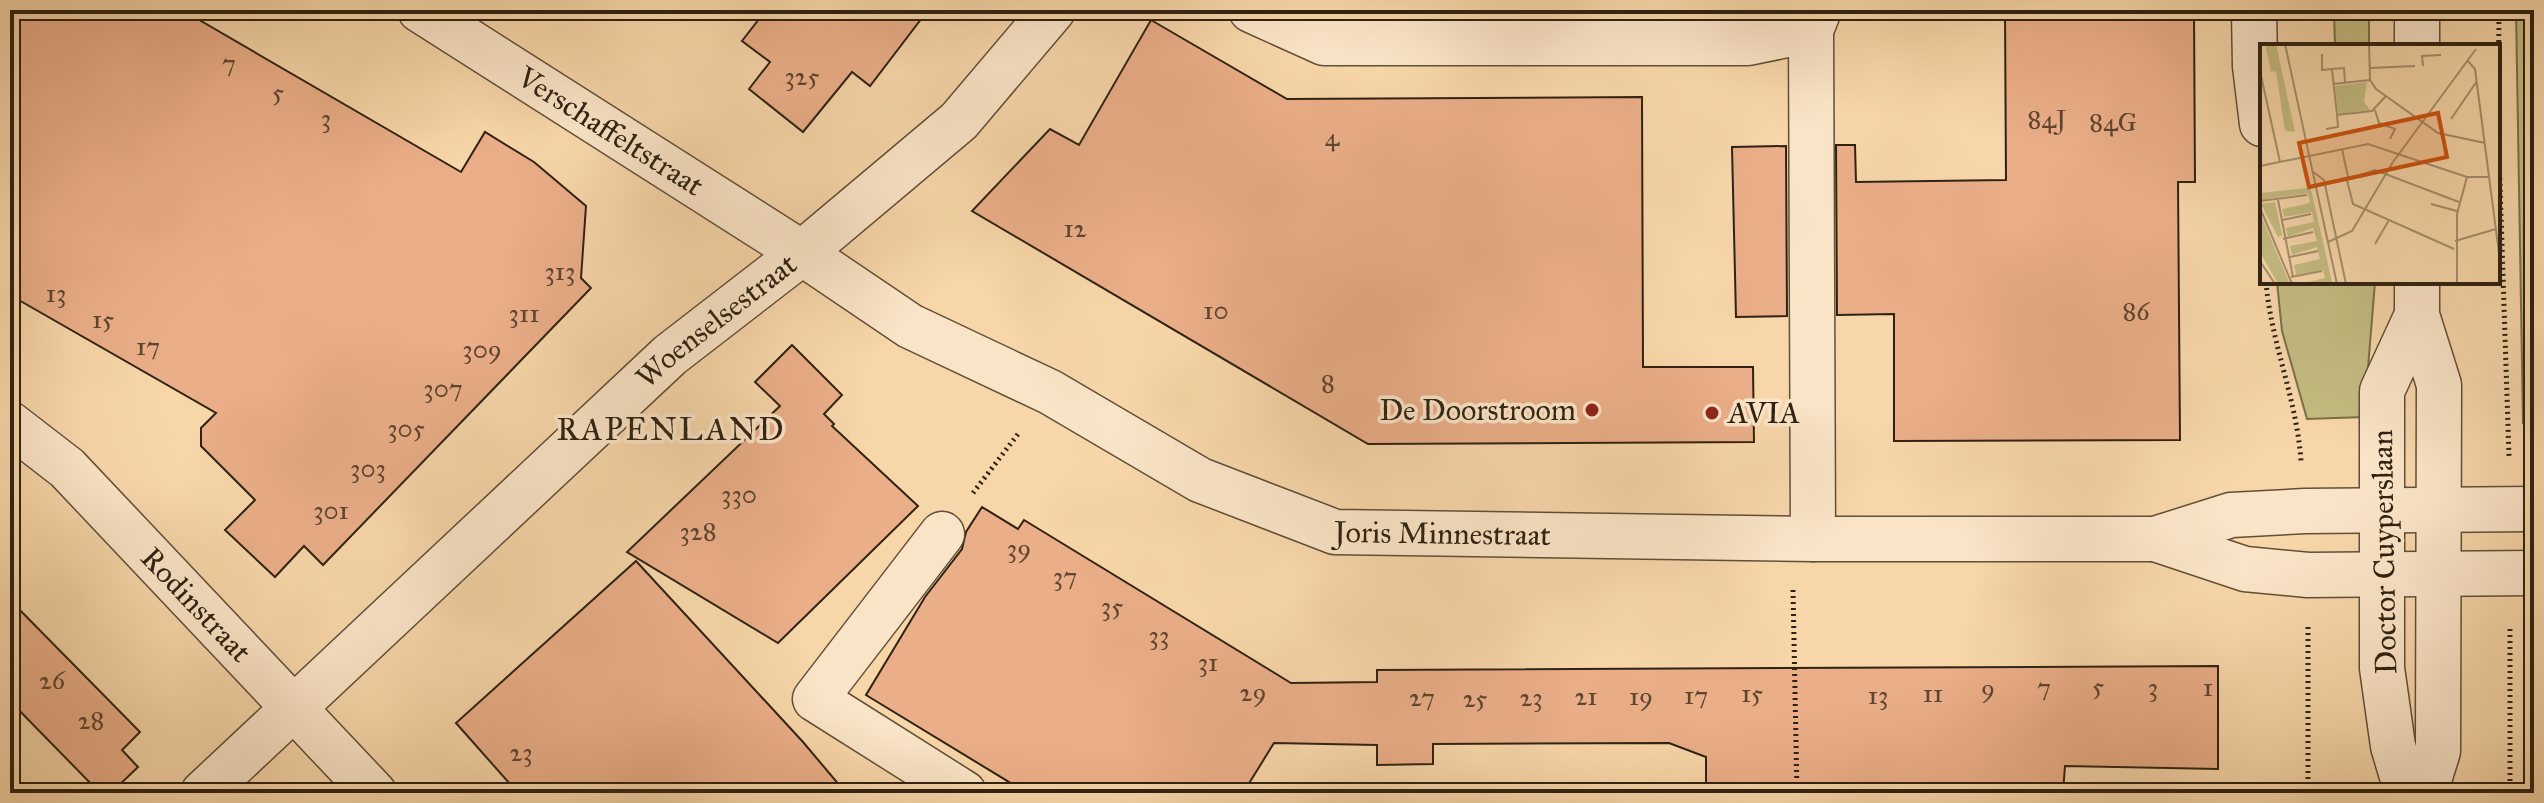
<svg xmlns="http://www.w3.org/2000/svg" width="2544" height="803" viewBox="0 0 2544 803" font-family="'IM FELL Great Primer',serif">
<rect width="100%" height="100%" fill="#f7d6a9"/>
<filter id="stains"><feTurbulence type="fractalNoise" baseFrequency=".0025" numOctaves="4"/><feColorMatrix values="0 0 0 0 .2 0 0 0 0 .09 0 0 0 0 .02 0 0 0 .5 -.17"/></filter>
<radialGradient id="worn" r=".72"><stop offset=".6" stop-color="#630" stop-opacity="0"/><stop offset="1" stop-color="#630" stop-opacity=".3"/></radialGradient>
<!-- green -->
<g fill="#c4bc82" stroke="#7a6f4a" stroke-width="2">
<polygon points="2334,10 2369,10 2369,46 2335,46"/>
<polygon points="2516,10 2534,10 2534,424 2523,423"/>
<polygon points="2277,282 2375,282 2364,417 2307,419 2282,331"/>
</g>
<!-- building -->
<g fill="#eaae88" stroke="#2f2212" stroke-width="2">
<polygon points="10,10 182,10 461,172 485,132 534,162 586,206 581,278 591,288 323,565 304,546 275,577 225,530 255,500 201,446 201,428 216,413 10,295"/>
<polygon points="766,10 928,10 870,86 852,72 803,132 749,89 770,62 742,41"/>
<polygon points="2005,10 2194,10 2195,182 2178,182 2180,440 1894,441 1894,314 1837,315 1836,145 1855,145 1856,182 2006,180"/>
<polygon points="1151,20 1287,99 1642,97 1643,367 1753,367 1754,442 1368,444 972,211 1050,129 1079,145"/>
<polygon points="1786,146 1787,316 1736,317 1732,147"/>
<polygon points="792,345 842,395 824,414 834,424 832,426 918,506 778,643 627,552 780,406 755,382"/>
<polygon points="982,507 1018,529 1024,520 1291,683 1377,682 1377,670 2218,666 2218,769 2065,766 2063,793 1706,793 1706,757 1669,743 1433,744 1433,764 1377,765 1377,745 1274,743 1243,793 1027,793 866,695 925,597 962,549 966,532"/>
<polygon points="636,561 803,742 846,793 518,793 456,723"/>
<polygon points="10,600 140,732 122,750 138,767 111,793 100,793 10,701"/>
</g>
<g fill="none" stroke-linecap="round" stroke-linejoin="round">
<defs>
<g id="minor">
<path id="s1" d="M420,10L802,253L910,326L1050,392L1200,480L1335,532L1813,539H2155L2231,515L2305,511L2534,509"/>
<polyline points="1251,10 1324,43 1748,43 1811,30 1819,10"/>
<polyline points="2254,10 2255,66 2262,124"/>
<polyline points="2417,10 2417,46"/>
<polyline points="1811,30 1813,539"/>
<polyline points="2417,282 2417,315 2439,385 2438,751 2425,793"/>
<path id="s2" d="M10,424L67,468L374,793"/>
<polyline points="942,534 815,699 964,793"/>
<polyline points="2155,539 2245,569 2308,575 2534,573"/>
<path id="s3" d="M203,793L670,355L802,253L959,121L1053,10"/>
<polyline points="2407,793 2393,746 2382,668 2382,391 2417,315"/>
</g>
</defs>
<!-- minor casing -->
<use href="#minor" stroke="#614f38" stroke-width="47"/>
<!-- path -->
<g stroke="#2f2212" stroke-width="5" stroke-dasharray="2 4" stroke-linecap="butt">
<polyline points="2499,10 2498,125 2509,456"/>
<polyline points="2262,174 2262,216"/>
<path d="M2266,282C2271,343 2297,400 2301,461"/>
<polyline points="973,493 1018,434"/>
<polyline points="1793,590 1797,793"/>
<polyline points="2308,627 2308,793"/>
<polyline points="2510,793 2510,626"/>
</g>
<!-- minor -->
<use href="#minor" stroke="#fae4c7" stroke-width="44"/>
</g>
<!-- markers -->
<g fill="#8f2418" stroke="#fae4c7" stroke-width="3">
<circle cx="1592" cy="410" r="8"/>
<circle cx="1712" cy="413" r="8"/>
</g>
<g text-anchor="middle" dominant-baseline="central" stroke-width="7" stroke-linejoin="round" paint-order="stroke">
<!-- number labels -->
<g font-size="26" fill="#5e4530">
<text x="229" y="63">7</text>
<text x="802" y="76">325</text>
<text x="278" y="92">5</text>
<text x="326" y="118">3</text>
<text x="2047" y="119">84J</text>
<text x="2113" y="122">84G</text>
<text x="1332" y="137">4</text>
<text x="1075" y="228">12</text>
<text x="560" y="271">313</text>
<text x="56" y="293">13</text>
<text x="1216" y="310">10</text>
<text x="2136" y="311">86</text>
<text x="524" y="313">311</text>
<text x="103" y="319">15</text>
<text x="148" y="346">17</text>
<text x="482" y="349">309</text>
<text x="1328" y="383">8</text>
<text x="443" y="388">307</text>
<text x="406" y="428">305</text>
<text x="368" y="468">303</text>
<text x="739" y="494">330</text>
<text x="331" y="510">301</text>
<text x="698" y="531">328</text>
<text x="1019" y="548">39</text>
<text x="1065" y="576">37</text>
<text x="1112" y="606">35</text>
<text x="1159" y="635">33</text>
<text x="1208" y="662">31</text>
<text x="52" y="680">26</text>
<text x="2098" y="686">5</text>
<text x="2044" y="687">7</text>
<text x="2153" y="687">3</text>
<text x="2208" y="687">1</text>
<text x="1988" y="688">9</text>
<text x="1253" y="692">29</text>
<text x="1752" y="693">15</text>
<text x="1933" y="693">11</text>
<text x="1696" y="695">17</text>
<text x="1878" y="695">13</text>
<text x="1586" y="696">21</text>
<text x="1641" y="696">19</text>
<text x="1422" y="697">27</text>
<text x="1531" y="697">23</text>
<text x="1475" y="698">25</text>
<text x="91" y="720">28</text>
<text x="521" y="752">23</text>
</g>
<!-- street labels -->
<g font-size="30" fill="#2f2212" stroke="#fae4c7">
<text stroke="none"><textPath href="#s1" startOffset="226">Verschaffeltstraat</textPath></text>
<text stroke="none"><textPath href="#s3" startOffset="698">Woenselsestraat</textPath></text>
<text stroke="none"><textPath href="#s1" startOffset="1164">Joris Minnestraat</textPath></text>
<text transform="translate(2384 552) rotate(-91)">Doctor Cuyperslaan</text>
<text stroke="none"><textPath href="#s2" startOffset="260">Rodinstraat</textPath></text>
</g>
<!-- poi labels -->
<g font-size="30" fill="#2f2212" stroke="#fae4c7" text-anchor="end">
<text x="1576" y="410">De Doorstroom</text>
<text x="1728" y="413" text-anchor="start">AVIA</text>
</g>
<!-- neighbourhood labels -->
<g font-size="32" letter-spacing="2" fill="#2f2212" stroke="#fae4c7">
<text x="671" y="429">RAPENLAND</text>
</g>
</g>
<!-- overview -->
<g transform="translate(2260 44)">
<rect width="240" height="240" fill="#f7d6a9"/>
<path d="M5,0H16L35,88L25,87L16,27L11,28ZM107,38L104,58L110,66L78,70L75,42ZM45,119L72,238L65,240H40L65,234L63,226L36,231L34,221L60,215L57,203L32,211L30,202L57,197L53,184L28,193L26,184L54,178L52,168L24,173L22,165L50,159L48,149L0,156V149L48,144ZM15,158L22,191L18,193L1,160ZM0,169L29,238V240H18L0,208Z" fill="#c4bc82"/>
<path fill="none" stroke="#a78e6d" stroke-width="2" d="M25,0L77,240M109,0L110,36L116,45L178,89L225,99M62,10V26L72,25M207,16L215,25L240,217M163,22L162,12L181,11M110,24L155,22M0,27L20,118M85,39L84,24L72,25L77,71L112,67L126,52M73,40L110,36M115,66L119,79L135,85L130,95M191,75L217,37M66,85L78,83L77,71M82,105L88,133M0,122L108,100L207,133H228M52,127L64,136L86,240M18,156L33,233M0,157L47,151M171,160L197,167M0,164L32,240M22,176L51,170M23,195L53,188M195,197L236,185M68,198L92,187L133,118L216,5M115,200L129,176M194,205L93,160L87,136L115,126L199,158M30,213L58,207M0,217L15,240M31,233L62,227M197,240V170L207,133"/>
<path fill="#cc510d" fill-opacity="0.15" stroke="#cc510d" stroke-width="4" d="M178,69L187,113L49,143L39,99Z"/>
<rect width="240" height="240" fill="none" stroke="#2f2212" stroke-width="4"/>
</g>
<!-- margin -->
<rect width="2544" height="803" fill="none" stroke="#f7d6a9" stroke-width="40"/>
<rect x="12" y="12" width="2520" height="779" fill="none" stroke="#2f2212" stroke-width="4"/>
<rect x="20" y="20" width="2504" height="763" fill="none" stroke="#2f2212" stroke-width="2"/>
<rect width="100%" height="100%" filter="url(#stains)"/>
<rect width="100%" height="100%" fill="url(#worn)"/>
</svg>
